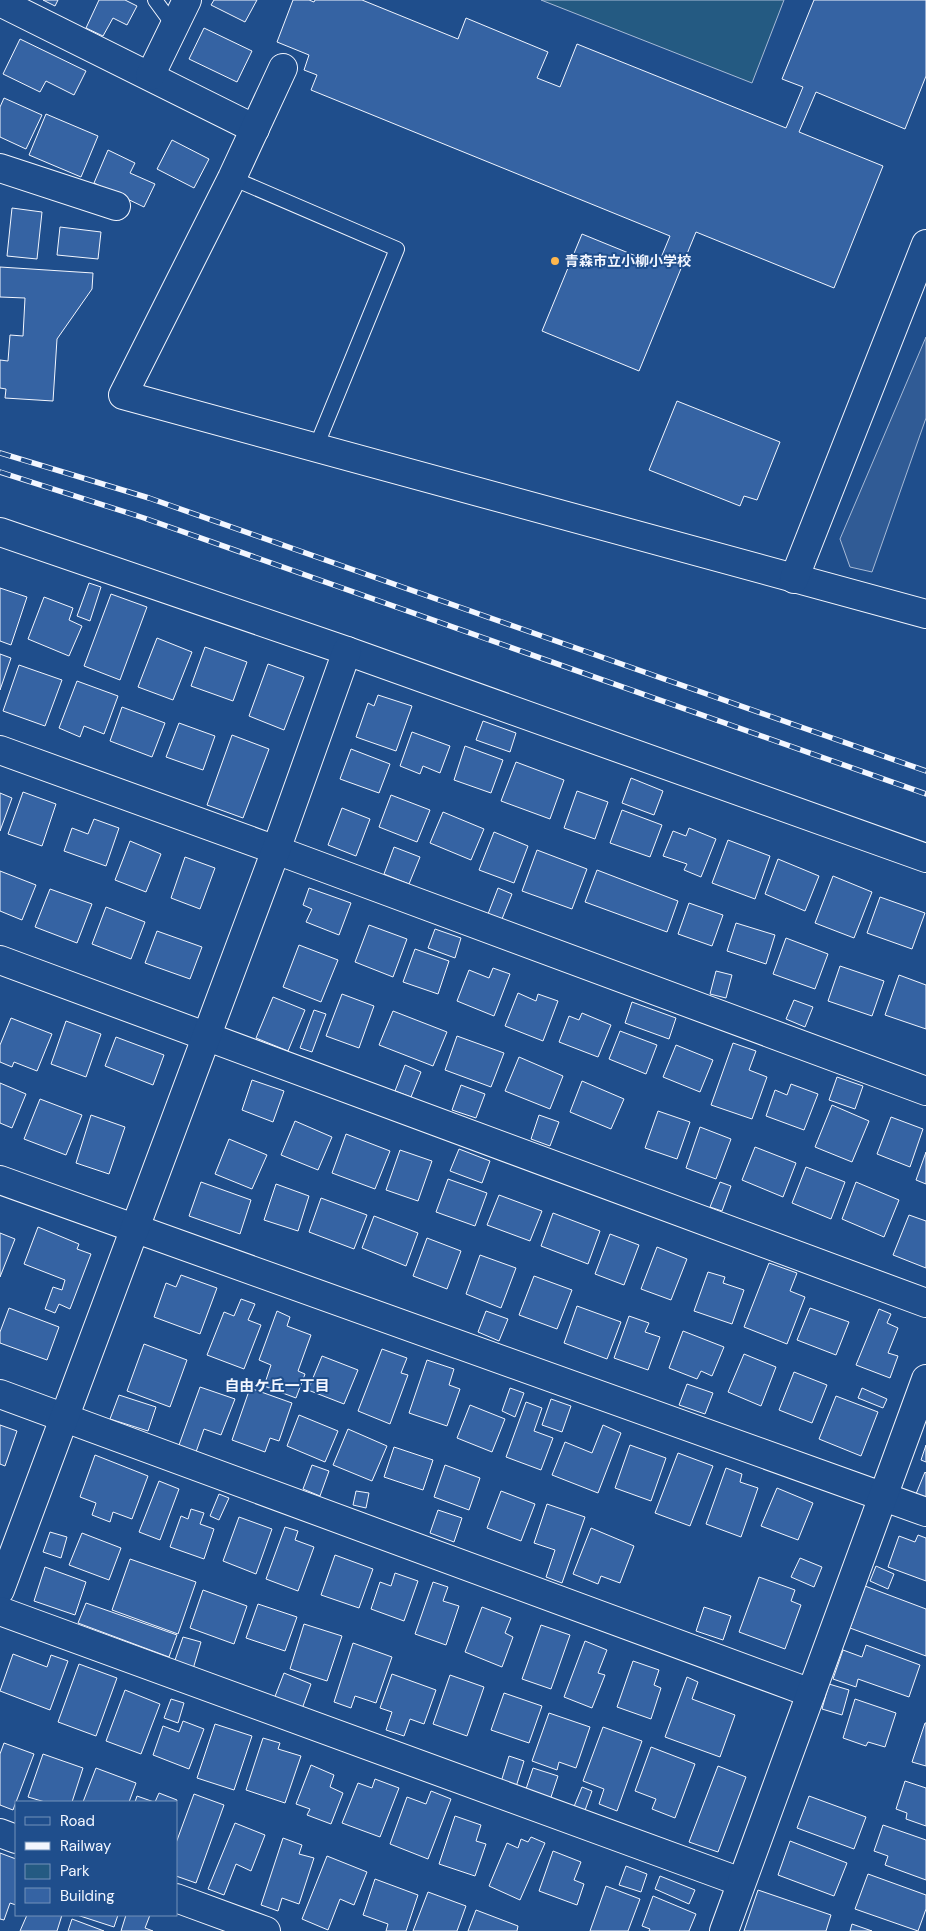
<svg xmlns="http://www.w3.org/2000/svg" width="926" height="1931" viewBox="0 0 926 1931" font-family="'DM Sans','Noto Sans JP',sans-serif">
<rect width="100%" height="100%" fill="#1f4e8c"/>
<!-- green -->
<polygon fill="#245a82" stroke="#a8bbd7" points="541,0 784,0 752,83"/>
<!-- parking -->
<polygon fill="#305b95" stroke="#a8bbd7" points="926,337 926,418 872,572 850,567 840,539"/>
<!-- building -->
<g fill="#3563a3" stroke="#f2f6ff">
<polygon points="43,0 58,0 55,6"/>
<polygon points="99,0 125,0 137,6 127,25 113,18 103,36 86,28"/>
<polygon points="214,0 257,0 245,22 211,5"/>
<polygon points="293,0 309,0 314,2 315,0 362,0 458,39 466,18 548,52 537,78 560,87 577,44 786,128 803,87 782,79 814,0 926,0 926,76 905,129 816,92 799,132 883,166 834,288 696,232 639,371 542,331 582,234 658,265 670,236 311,90 317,75 304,70 309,55 277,42"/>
<polygon points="204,28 252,51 237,82 189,59"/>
<polygon points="20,39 86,71 74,95 46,81 40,92 3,74"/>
<polygon points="4,98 42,115 26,149 0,137 0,107"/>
<polygon points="46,114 98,136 81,177 29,155"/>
<polygon points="172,140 209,159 194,188 157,169"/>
<polygon points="108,150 135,163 130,173 155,184 144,207 94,183"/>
<polygon points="12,208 42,212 37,259 7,256"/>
<polygon points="60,227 101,232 98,259 57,255"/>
<polygon points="0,267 93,273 92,289 57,339 53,401 5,398 6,389 0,388 0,360 8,361 10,335 23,336 25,298 0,297"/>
<polygon points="677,401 780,442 757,500 744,496 740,506 649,470"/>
<polygon points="89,583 101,587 90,621 77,616"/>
<polygon points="0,588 27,597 11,645 0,641"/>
<polygon points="111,594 147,607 120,680 84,666"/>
<polygon points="44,597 73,608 69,620 82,626 69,656 28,639"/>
<polygon points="157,638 192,652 173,700 138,687"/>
<polygon points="205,647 247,662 233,701 191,686"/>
<polygon points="0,654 11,658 0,690"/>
<polygon points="268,664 304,677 284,730 249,716"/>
<polygon points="19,665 62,680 45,726 3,711"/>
<polygon points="77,681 118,696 104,734 84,726 80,737 59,728"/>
<polygon points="378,695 412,706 396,751 356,737 368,703 374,706"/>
<polygon points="122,707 165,723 152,757 110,741"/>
<polygon points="483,721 516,733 510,752 476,740"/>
<polygon points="179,723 215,736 203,770 166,757"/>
<polygon points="412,732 450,746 440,773 423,766 420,774 400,766"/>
<polygon points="232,735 269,749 243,818 207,805"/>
<polygon points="465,746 503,760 491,793 454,780"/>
<polygon points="351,749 390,764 379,793 340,779"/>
<polygon points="516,762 564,780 550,819 501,801"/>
<polygon points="631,778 663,791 654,815 622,803"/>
<polygon points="577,791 608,802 595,839 564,828"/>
<polygon points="23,792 56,804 42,846 8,834"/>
<polygon points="0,793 12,798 0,831"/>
<polygon points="391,795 430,810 417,842 379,827"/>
<polygon points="342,808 370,819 356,856 328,845"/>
<polygon points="622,810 662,825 650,857 610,843"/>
<polygon points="443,812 484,829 471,860 430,843"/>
<polygon points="94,819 119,828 106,866 64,851 72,828 88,834"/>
<polygon points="689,828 716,839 701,877 684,870 687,864 663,856 673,831 686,836"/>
<polygon points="494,832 528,846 514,883 479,870"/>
<polygon points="728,840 770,856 755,899 712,883"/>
<polygon points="130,841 161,854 146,892 115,880"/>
<polygon points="394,847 420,857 409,884 384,874"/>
<polygon points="537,850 587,869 572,909 522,891"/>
<polygon points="185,857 215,868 200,909 171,898"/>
<polygon points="778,859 819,876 805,911 765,894"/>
<polygon points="597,870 678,901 667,932 585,902"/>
<polygon points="0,871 36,885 22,920 0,911"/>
<polygon points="833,876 872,892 854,938 815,923"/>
<polygon points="309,888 351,903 339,935 306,922 312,909 303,905"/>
<polygon points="498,888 512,894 502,919 488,914"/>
<polygon points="50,889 92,904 77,943 35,927"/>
<polygon points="880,897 925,913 912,949 867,933"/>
<polygon points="689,903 723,915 712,946 678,934"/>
<polygon points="106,907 145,922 131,959 92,944"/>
<polygon points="736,923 775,935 766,964 727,951"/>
<polygon points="369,925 407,939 393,977 355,962"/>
<polygon points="435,929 461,938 455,958 428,948"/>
<polygon points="157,931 202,947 190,979 145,963"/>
<polygon points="786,938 828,954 815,989 773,974"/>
<polygon points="299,945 338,960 321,1002 283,987"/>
<polygon points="415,949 449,961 438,994 403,982"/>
<polygon points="840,966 884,981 872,1016 828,1001"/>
<polygon points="493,968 510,974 494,1016 457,1001 469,970 489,978"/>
<polygon points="716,971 732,975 726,998 710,994"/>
<polygon points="899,975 926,985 926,1029 885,1015"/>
<polygon points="518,993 536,1001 538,994 558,1001 543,1041 505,1026"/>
<polygon points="342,994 374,1006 359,1048 326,1036"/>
<polygon points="273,997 305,1010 288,1051 256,1038"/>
<polygon points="794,1000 813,1007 805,1027 786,1019"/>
<polygon points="632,1002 676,1018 669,1039 625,1023"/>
<polygon points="314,1010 326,1014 312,1052 300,1048"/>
<polygon points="393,1011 447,1032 433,1066 379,1045"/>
<polygon points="582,1013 611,1025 598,1057 559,1042 569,1016 579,1020"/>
<polygon points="11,1018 52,1034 37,1071 14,1062 12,1067 0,1062 0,1045"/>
<polygon points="66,1021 101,1034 86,1077 51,1064"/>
<polygon points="620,1031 657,1045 646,1074 609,1059"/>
<polygon points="457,1036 504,1053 491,1087 445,1070"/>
<polygon points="116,1037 164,1055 153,1085 105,1066"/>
<polygon points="733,1043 756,1051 749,1070 767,1077 752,1119 711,1105"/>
<polygon points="676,1045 713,1060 700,1092 663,1077"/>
<polygon points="519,1057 563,1076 550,1109 505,1091"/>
<polygon points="405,1065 421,1072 411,1097 395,1091"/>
<polygon points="837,1077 863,1086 855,1109 829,1100"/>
<polygon points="252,1080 284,1091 273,1122 242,1110"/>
<polygon points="582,1081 624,1099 611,1129 570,1112"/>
<polygon points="0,1083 26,1094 12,1128 0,1123"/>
<polygon points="791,1084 818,1094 804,1130 766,1116 775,1090 787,1095"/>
<polygon points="461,1085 485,1094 476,1118 452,1110"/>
<polygon points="40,1099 82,1115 66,1155 24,1139"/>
<polygon points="832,1105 869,1121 852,1162 815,1147"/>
<polygon points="658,1111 690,1122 677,1159 645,1148"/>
<polygon points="91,1115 125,1127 109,1174 76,1163"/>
<polygon points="539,1115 559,1122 550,1146 531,1139"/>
<polygon points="891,1117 923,1129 910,1167 877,1154"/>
<polygon points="295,1121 332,1137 318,1170 281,1155"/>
<polygon points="700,1127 731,1139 716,1179 686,1168"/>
<polygon points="346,1134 390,1151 375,1189 332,1173"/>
<polygon points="229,1139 267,1155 252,1189 215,1174"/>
<polygon points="755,1147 796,1163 783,1197 742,1180"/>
<polygon points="459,1149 490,1161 482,1183 450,1171"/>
<polygon points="400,1150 432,1161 418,1201 386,1190"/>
<polygon points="926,1152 926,1184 916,1180"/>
<polygon points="806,1167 845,1182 831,1219 792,1203"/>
<polygon points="448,1179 487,1193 475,1226 436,1212"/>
<polygon points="201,1182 251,1200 240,1234 189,1216"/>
<polygon points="720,1182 731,1186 722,1211 710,1207"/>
<polygon points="856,1182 899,1200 884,1237 842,1219"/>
<polygon points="276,1184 309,1196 298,1231 264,1220"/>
<polygon points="499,1195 542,1211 530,1241 487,1225"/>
<polygon points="321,1198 367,1215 354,1249 309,1232"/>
<polygon points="553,1213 600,1231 588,1264 541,1246"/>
<polygon points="909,1215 926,1221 926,1268 893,1255"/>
<polygon points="374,1216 418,1233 406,1266 362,1248"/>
<polygon points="38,1227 79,1244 77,1249 91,1254 70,1309 59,1304 55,1313 45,1309 53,1287 62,1290 65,1280 24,1264"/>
<polygon points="0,1233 15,1239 0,1277"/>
<polygon points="610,1234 639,1245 624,1285 595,1274"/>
<polygon points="427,1238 461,1251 447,1289 413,1276"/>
<polygon points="657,1247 687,1259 671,1300 641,1289"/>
<polygon points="480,1255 516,1268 501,1308 466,1294"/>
<polygon points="769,1263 797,1273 790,1291 805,1297 787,1344 744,1327"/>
<polygon points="708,1272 725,1277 723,1283 744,1290 732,1324 694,1311"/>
<polygon points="181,1275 217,1288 200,1334 154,1317 166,1283 176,1287"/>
<polygon points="534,1276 572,1290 557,1329 519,1315"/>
<polygon points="241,1299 255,1304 248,1320 261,1325 244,1369 207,1355 224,1312 234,1316"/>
<polygon points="577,1306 621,1322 607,1359 564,1343"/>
<polygon points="9,1308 59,1327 47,1360 0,1343 0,1332"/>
<polygon points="810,1308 849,1322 836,1355 797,1340"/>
<polygon points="879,1309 891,1314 887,1323 898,1328 888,1353 898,1356 890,1378 856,1365"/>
<polygon points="277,1311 290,1317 287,1326 311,1335 298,1371 305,1374 296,1398 264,1386 271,1365 259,1360"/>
<polygon points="486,1311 508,1319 499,1341 478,1332"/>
<polygon points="629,1316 649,1323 645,1332 660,1337 648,1370 614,1358"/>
<polygon points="683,1331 724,1347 712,1376 701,1371 697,1379 669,1368"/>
<polygon points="144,1344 187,1360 170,1407 127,1391"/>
<polygon points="382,1349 407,1358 401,1373 408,1375 390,1424 358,1411"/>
<polygon points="744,1354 776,1367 761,1406 728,1392"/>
<polygon points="322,1356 358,1370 344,1404 308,1390"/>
<polygon points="427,1360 454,1369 449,1385 460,1389 447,1426 409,1413"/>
<polygon points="794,1372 827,1385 812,1423 779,1410"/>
<polygon points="687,1384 713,1393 705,1414 679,1405"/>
<polygon points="200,1387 235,1399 221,1435 204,1429 196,1452 179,1445"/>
<polygon points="250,1388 292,1403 279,1441 270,1438 265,1452 232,1440"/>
<polygon points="510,1388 524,1393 515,1417 502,1411"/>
<polygon points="862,1388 887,1399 883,1408 858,1398"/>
<polygon points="119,1395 156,1407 148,1431 110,1419"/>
<polygon points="836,1396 878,1412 861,1456 819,1439"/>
<polygon points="551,1399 571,1406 562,1432 542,1425"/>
<polygon points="526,1402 542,1408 534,1431 553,1438 541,1470 506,1457"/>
<polygon points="470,1405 505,1419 492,1452 457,1438"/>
<polygon points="299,1415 338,1431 325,1462 287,1446"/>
<polygon points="0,1425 17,1431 5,1466 0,1464"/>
<polygon points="603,1425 621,1433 598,1493 552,1475 565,1442 592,1453"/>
<polygon points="348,1429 387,1446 372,1481 333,1465"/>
<polygon points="630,1445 666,1458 651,1501 615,1488"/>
<polygon points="926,1445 926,1462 921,1460"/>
<polygon points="394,1447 433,1460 423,1490 384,1477"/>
<polygon points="678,1453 713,1466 690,1526 655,1513"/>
<polygon points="95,1455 148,1476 132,1519 113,1512 110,1522 92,1515 96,1503 80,1497"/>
<polygon points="312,1465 329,1471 320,1496 303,1489"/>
<polygon points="445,1465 480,1478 469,1510 434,1497"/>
<polygon points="726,1468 742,1474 740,1482 758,1488 741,1537 706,1524"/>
<polygon points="925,1472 926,1473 926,1498 916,1494"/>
<polygon points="159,1481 179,1489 160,1540 139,1532"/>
<polygon points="777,1488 813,1503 798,1540 761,1526"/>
<polygon points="356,1491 369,1493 366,1508 353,1505"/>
<polygon points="501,1491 535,1504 521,1541 487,1528"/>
<polygon points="219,1494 229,1498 219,1520 210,1516"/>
<polygon points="547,1504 585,1517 562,1583 546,1577 555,1550 534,1543"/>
<polygon points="191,1509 204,1513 200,1524 214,1529 204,1559 170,1547 181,1516 188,1519"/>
<polygon points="438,1510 462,1518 454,1542 430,1533"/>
<polygon points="239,1517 272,1529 256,1574 223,1561"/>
<polygon points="285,1527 298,1531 295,1540 314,1547 298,1591 266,1579"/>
<polygon points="591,1528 634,1546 620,1583 601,1576 598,1584 573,1574"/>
<polygon points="50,1532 67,1537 61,1558 43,1552"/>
<polygon points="82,1533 121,1548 109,1580 69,1565"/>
<polygon points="918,1535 926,1538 926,1581 888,1567 899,1536 915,1542"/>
<polygon points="335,1555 373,1569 359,1608 321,1595"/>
<polygon points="800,1558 822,1567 814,1587 791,1577"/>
<polygon points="130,1559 196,1582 178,1634 112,1610"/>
<polygon points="876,1566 894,1574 888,1589 870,1581"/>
<polygon points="45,1567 86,1582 75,1615 34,1601"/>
<polygon points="395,1573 418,1581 404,1621 371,1609 380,1582 391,1586"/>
<polygon points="759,1577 795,1590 791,1601 801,1605 785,1649 739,1632"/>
<polygon points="433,1582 448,1587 443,1601 459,1606 446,1645 415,1634"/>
<polygon points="865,1586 926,1609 926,1656 850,1628"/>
<polygon points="203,1590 247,1606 234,1644 190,1628"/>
<polygon points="86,1603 177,1635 169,1657 78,1623"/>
<polygon points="258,1604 297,1617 285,1651 246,1638"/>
<polygon points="482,1607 511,1618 505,1633 513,1637 502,1667 465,1652"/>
<polygon points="704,1607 731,1616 723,1640 696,1631"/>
<polygon points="304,1624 342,1636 327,1681 290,1669"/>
<polygon points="541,1625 570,1635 551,1689 522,1679"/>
<polygon points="183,1637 201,1642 193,1669 174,1663"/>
<polygon points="585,1641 607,1650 598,1673 605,1675 592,1708 564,1697"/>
<polygon points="353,1643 392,1657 376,1703 355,1696 351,1708 334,1702"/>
<polygon points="866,1645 920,1665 909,1697 858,1679 856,1687 833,1679 843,1650 862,1657"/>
<polygon points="13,1654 47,1667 51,1655 68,1661 50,1710 0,1691"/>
<polygon points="633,1661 659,1670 654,1685 661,1688 651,1719 617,1707"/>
<polygon points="79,1664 117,1678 96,1736 58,1722"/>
<polygon points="284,1673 311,1684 302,1709 274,1699"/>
<polygon points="392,1674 436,1690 424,1724 410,1719 404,1736 386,1730 392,1712 380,1708"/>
<polygon points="450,1675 484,1687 467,1736 433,1724"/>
<polygon points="687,1677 698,1682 692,1699 735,1715 720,1757 665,1737"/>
<polygon points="829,1684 849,1690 842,1715 822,1709"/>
<polygon points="125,1690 160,1704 141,1754 106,1741"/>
<polygon points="504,1693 542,1706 529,1743 491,1730"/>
<polygon points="171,1699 184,1703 178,1723 164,1718"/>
<polygon points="855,1699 896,1713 885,1747 868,1742 866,1746 843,1738"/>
<polygon points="549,1713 590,1727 576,1768 559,1762 557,1770 532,1761"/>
<polygon points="183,1721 204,1729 189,1769 153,1755 163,1726 179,1732"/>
<polygon points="925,1723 926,1723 926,1766 912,1762"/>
<polygon points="215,1724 252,1736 234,1790 197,1778"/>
<polygon points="603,1727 642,1741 617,1811 599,1804 604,1789 583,1781"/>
<polygon points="263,1738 280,1743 278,1749 301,1756 285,1803 246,1790"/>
<polygon points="4,1743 34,1754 13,1810 0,1805 0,1754"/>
<polygon points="651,1747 695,1764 675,1818 652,1809 656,1799 635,1791"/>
<polygon points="43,1754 83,1768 72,1802 45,1802 28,1797"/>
<polygon points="509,1756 524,1761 516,1787 501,1782"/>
<polygon points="311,1765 334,1775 330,1787 343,1793 331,1824 307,1815 310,1809 296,1804"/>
<polygon points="718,1766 746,1777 718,1852 689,1842"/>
<polygon points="96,1768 136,1783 129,1802 83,1802"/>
<polygon points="533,1768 558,1776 550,1800 525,1792"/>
<polygon points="375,1779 399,1788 380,1837 342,1823 358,1783 372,1788"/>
<polygon points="905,1781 926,1788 926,1826 906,1819 907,1813 896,1809"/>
<polygon points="582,1787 592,1791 584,1813 573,1809"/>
<polygon points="431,1791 451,1799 428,1859 390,1844 407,1797 426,1804"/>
<polygon points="159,1793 177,1800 176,1803 155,1802"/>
<polygon points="194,1794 224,1805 196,1883 176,1876 176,1843"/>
<polygon points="137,1796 154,1802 135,1802"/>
<polygon points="809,1796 866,1817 854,1849 797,1828"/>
<polygon points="455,1816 481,1825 476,1841 486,1844 475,1876 439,1864"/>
<polygon points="235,1823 265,1835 251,1871 236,1864 224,1895 208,1889"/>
<polygon points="883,1825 926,1840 926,1880 885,1865 888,1856 874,1851"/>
<polygon points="531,1837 545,1843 520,1900 489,1886 507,1843 518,1848 521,1839 528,1842"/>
<polygon points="283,1838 302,1845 299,1854 314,1858 299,1904 282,1898 278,1911 261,1905"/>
<polygon points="790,1841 847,1863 834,1896 778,1875"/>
<polygon points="553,1851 581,1862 574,1880 584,1884 577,1905 539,1891"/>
<polygon points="0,1853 16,1859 16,1905 10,1903 4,1920 0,1919"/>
<polygon points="327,1856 367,1872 354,1905 340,1899 328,1930 302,1919"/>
<polygon points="626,1866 647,1874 641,1892 619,1885"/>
<polygon points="868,1874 926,1895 926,1909 918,1931 855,1909"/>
<polygon points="660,1876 695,1890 689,1904 655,1889"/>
<polygon points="375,1879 418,1895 406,1931 386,1931 388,1924 363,1915"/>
<polygon points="606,1886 640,1899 628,1931 590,1931"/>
<polygon points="758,1890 831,1915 826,1931 744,1931"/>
<polygon points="428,1892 466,1906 457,1931 413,1931"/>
<polygon points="653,1896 696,1914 689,1931 649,1931 650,1929 642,1926"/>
<polygon points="476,1910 518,1926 517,1931 468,1931"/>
<polygon points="27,1915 62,1915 57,1931 20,1931"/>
<polygon points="77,1915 118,1915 114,1927"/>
<polygon points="126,1915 150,1915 145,1928 153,1931 121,1931"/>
<polygon points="72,1919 104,1931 68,1931"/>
<polygon points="852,1924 872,1931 850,1931"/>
</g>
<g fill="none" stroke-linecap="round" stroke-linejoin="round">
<defs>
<g id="lane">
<polyline points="155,0 174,26"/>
<polyline points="232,178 397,249 316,447"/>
</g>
<g id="street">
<polyline points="0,2 255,129"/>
<polyline points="283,68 232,178 123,395 926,614"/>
<polyline points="150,76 187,0"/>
<polyline points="0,168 116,206"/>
<polyline points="0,532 347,651 926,858"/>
<polyline points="794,579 926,244"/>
<polyline points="0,750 276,850 926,1091"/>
<polyline points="0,960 926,1303"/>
<polyline points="0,1180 926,1512"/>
<polyline points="0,1394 811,1693"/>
<polyline points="0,1590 276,850 347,651"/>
<polyline points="0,1611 741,1882"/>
<polyline points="0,1833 16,1839"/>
<polyline points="176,1898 266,1931"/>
<polyline points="724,1931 926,1379"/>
</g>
</defs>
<!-- lane casing -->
<use href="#lane" stroke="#f2f6ff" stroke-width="16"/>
<!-- street casing -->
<use href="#street" stroke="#f2f6ff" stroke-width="30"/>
<!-- lane -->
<use href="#lane" stroke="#1f4e8c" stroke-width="14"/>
<!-- street -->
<use href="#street" stroke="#1f4e8c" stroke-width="28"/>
<defs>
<g id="rail">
<polyline points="0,453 149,498 926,771"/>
<polyline points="0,472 144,518 926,794"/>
</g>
</defs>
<!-- rail casing -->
<use href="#rail" stroke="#f2f6ff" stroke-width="5.5"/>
<!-- rail -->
<use href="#rail" stroke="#1f4e8c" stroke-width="4" stroke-dasharray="11" stroke-linecap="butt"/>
</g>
<!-- markers -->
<circle fill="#ffb74d" stroke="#1f4e8c" stroke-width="2" cx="555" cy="261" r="5"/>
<g text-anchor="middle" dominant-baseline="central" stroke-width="4" stroke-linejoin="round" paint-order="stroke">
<!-- poi labels -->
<g font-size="14" font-weight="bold" fill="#f2f6ff" stroke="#1f4e8c" text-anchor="start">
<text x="565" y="261">青森市立小柳小学校</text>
</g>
<!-- neighbourhood labels -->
<g font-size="15" font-weight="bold" fill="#f2f6ff" stroke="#1f4e8c">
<text x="277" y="1386">自由ケ丘一丁目</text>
</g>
</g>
<!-- legend -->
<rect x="15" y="1801" width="162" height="115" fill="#1f4e8c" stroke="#7391ba"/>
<rect x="25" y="1817" width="25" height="8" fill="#1f4e8c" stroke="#7391ba"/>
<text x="60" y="1826" font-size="15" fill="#f2f6ff">Road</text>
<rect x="25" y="1842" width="25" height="8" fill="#f2f6ff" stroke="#7391ba"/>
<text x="60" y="1851" font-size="15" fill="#f2f6ff">Railway</text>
<rect x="25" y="1864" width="25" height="15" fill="#245a82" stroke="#7391ba"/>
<text x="60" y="1876" font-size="15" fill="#f2f6ff">Park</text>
<rect x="25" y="1888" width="25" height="15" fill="#3563a3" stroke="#7391ba"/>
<text x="60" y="1901" font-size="15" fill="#f2f6ff">Building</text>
</svg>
